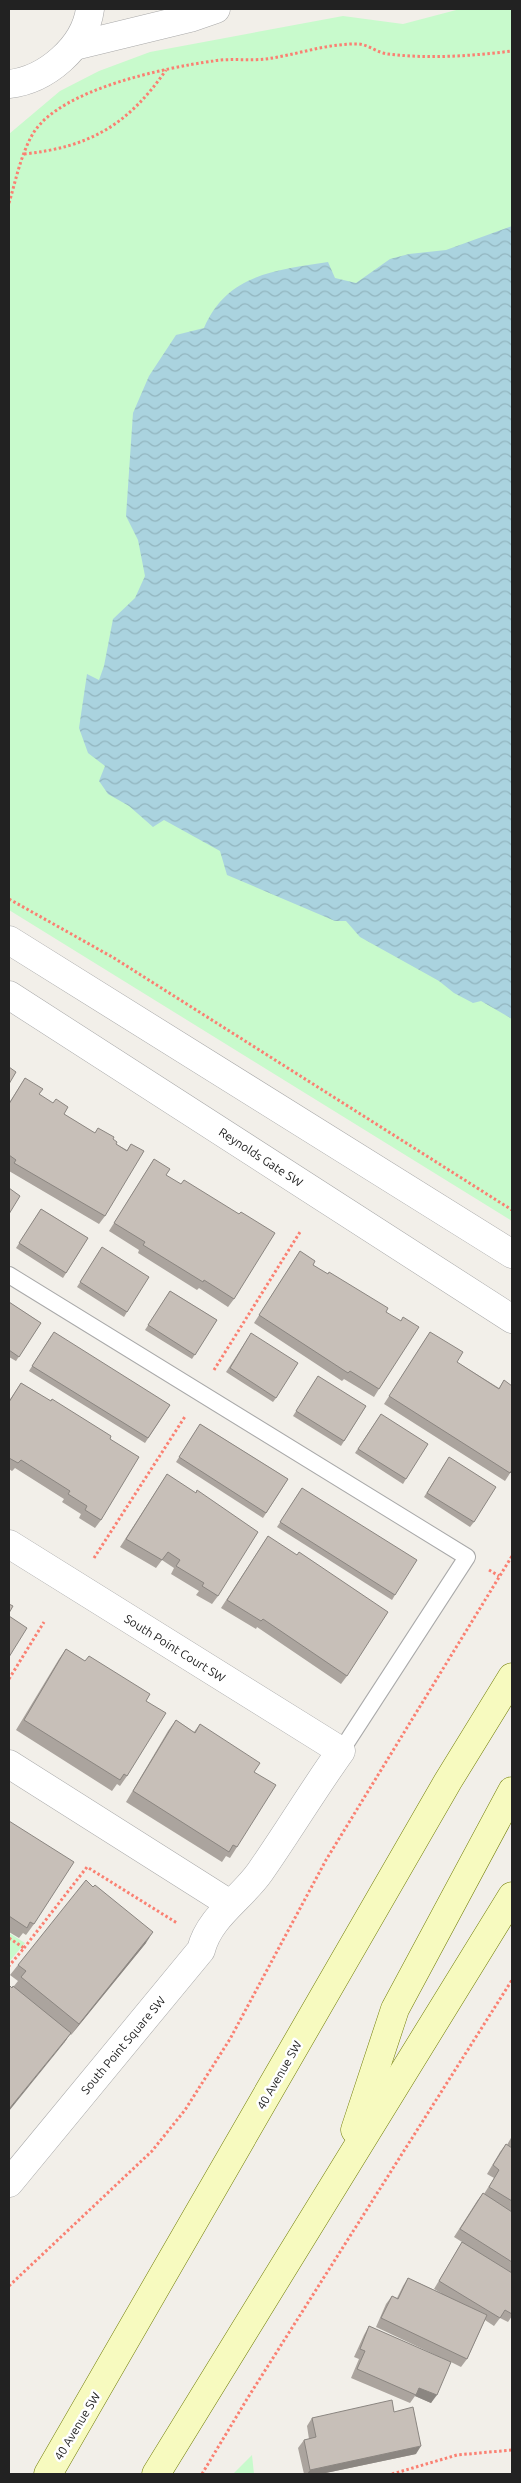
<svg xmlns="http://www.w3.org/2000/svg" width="521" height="2483" viewBox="0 0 521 2483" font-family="Ubuntu,sans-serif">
<defs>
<pattern id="water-waves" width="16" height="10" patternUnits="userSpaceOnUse" patternTransform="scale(1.25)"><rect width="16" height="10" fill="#aad3df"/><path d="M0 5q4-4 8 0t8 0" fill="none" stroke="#92b5bf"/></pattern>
</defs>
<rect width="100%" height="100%" fill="#f2efe9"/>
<!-- park -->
<g fill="#c8facc">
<polygon points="460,9 512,9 512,1221 9,910 9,134 60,91 99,71 150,52 343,16 403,24"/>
<polygon points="9,1933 25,1943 9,1962"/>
<polygon points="252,2455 254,2474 233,2474"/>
</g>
<!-- water -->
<path fill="url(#water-waves)" d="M512,226V1019L481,1001L473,1003L454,993L439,981L360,937L346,921H335L227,875L220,851L164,820L153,827L129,806L108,794L99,781L105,766L88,753L79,728L87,674L99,680L104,666L113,619L135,598L145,576L138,540L126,516L133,413L149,376L176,335L204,328C227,274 276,270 328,262L335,278L356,283L390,259L409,254L446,250Z"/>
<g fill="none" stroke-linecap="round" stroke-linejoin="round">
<defs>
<polyline id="service" points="9,1275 467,1557 341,1751"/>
<g id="minor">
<polyline points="75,46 190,18 216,9"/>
<path d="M9,84C46,80 85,47 90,9"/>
<polyline points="9,940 512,1254"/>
<polyline points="9,995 512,1319"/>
<path d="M9,1544L341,1751C313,1790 288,1832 260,1872C242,1898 209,1917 201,1950L9,2183"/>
<polyline points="9,1764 230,1904"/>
</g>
<g id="secondary">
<polyline points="355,2130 395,2009 512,1791"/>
<polyline points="48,2474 448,1781 512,1677"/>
<polyline points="156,2474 512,1896"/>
</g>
</defs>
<!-- service casing -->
<use href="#service" stroke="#a9a9a9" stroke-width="18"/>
<!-- minor casing -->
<use href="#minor" stroke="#a9a9a9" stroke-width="29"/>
<!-- secondary casing -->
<use href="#secondary" stroke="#707d05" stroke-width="29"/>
<!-- path -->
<g stroke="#fa8072" stroke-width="3" stroke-dasharray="2.5 2.5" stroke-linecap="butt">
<path d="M24,154C90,147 128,125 166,70"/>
<path d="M9,203C16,180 21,153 34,132C62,89 164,68 213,61C230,58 249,61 266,59C296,55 328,43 359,44C369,45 378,53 388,54C429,59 471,56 512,51"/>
<polyline points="9,899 114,958 512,1210"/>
<polyline points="214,1370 300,1232"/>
<polyline points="94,1558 186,1415"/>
<polyline points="489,1570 499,1576"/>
<polyline points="9,1679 44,1622"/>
<polyline points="9,1938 24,1948 9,1966"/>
<polyline points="24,1948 87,1867 177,1923"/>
<polyline points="9,2286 152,2151 185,2110 230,2039 326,1860 512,1556"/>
<polyline points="202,2474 247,2399 512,1980"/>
<polyline points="392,2474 457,2455 512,2450"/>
</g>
<!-- service -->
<use href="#service" stroke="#fff" stroke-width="16"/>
<!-- minor -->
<use href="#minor" stroke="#fff" stroke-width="28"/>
<!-- secondary -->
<use href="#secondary" stroke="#f7fabf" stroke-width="28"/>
</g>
<!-- wall -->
<g fill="#aba49e">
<polygon points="25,1078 39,1094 64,1114 94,1133 113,1139 116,1144 127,1150 131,1144 105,1216 99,1224 9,1171 10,1168 9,1167 9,1103"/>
<polygon points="154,1159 166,1175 234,1299 228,1307 199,1288 197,1290 138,1253 139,1250 109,1231"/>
<polygon points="41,1209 88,1238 63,1278 16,1248"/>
<polygon points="102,1247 127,1312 124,1317 77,1287"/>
<polygon points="300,1251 313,1265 386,1312 379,1389 374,1397 344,1379 342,1381 254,1323"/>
<polygon points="170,1291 217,1320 192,1359 145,1330"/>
<polygon points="9,1302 41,1323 16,1361 9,1357"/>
<polygon points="430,1332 457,1362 499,1388 504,1380 512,1470 505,1481 384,1404"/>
<polygon points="51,1336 170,1405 145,1443 29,1371"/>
<polygon points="248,1338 276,1398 273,1402 226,1372"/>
<polygon points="315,1381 366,1406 341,1446 293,1416"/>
<polygon points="21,1383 110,1439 101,1520 95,1528 79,1518 81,1514 62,1502 64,1499 15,1468 12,1471 9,1469 9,1401"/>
<polygon points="381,1414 406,1479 403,1484 355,1453"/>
<polygon points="200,1424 288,1479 263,1518 176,1462"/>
<polygon points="446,1462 474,1522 470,1527 424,1497"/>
<polygon points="167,1474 218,1596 212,1604 196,1595 199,1591 171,1574 174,1568 162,1560 156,1568 120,1547"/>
<polygon points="302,1488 395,1595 392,1600 277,1527"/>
<polygon points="268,1536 347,1676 341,1684 257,1627 256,1629 221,1608"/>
<polygon points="66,1649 146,1701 127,1776 120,1786 117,1784 112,1791 16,1730 59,1659"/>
<polygon points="176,1720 194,1732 200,1724 254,1772 237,1847 230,1858 226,1856 222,1862 126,1802 168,1731"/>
<polygon points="9,1821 34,1924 26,1935 23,1933 19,1938 9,1932"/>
<polygon points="146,1943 71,2035 70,2034 64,2043 12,1988 14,1986 18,1981 10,1975 18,1965"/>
<polygon points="512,2136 512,2316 508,2322 500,2318 494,2326 485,2320 467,2359 461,2367 451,2362 431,2403 415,2396 410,2403 351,2378 359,2359 354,2357 364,2335 369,2326 446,2360 376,2327 386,2304 392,2296 397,2298 403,2286 408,2278 441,2293 434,2289 462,2242 454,2237 477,2201 483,2193 484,2194 494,2178 487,2174 500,2152 506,2144 507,2145"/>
<polygon points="394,2412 416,2454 321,2474 304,2474 298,2448 304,2440 309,2439 307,2426 312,2418"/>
</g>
<!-- shaded-wall -->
<g fill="#8b8681">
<polygon points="153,1932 146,1943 71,2035 79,2024"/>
<polygon points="71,2033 64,2043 9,2111 9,2109"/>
<polygon points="419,2388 437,2395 431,2403 415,2396"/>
<polygon points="421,2446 416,2454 321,2474 307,2474 310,2470"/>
</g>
<!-- building -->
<g fill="#c7bfb8" stroke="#8b8681">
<polygon points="9,1067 16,1072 9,1084"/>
<polygon points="25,1078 43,1089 39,1094 53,1103 56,1099 68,1107 64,1114 95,1133 98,1128 114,1137 113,1139 117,1142 116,1144 127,1151 131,1144 144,1151 105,1216 14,1163 16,1160 9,1155 9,1104"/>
<polygon points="154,1159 170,1169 166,1175 181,1184 184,1180 239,1214 241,1212 275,1233 234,1299 204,1280 203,1282 143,1245 145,1242 114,1223"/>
<polygon points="9,1188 20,1196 9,1214"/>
<polygon points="41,1209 88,1238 66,1273 19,1243"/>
<polygon points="102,1247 149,1277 127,1312 80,1282"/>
<polygon points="300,1251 315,1261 313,1265 328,1274 329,1272 388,1308 386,1312 401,1321 403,1317 419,1327 379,1389 350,1371 348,1373 259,1315"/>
<polygon points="170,1291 217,1320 195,1355 148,1325"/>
<polygon points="9,1302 41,1323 19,1357 9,1350"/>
<polygon points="54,1332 170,1405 148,1438 32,1366"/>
<polygon points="430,1332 463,1352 457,1362 499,1389 504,1380 512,1386 512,1470 510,1473 389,1396"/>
<polygon points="251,1333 298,1363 276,1398 230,1368"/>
<polygon points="318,1376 366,1406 344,1441 296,1411"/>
<polygon points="21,1383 51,1401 52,1399 111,1436 110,1439 139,1457 101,1520 85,1510 87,1506 68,1494 70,1491 21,1460 18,1463 9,1458 9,1402"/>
<polygon points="381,1414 428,1444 406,1479 358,1449"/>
<polygon points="200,1424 288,1479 266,1513 179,1457"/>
<polygon points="449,1457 496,1487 474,1522 427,1493"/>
<polygon points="167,1474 196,1493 197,1490 258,1532 218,1596 202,1586 204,1583 176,1566 180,1560 168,1552 162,1560 126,1539"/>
<polygon points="302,1488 417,1560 395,1595 280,1522"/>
<polygon points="268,1536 297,1555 299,1552 388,1612 347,1676 263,1619 261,1621 227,1600"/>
<polygon points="9,1604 13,1606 9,1613"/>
<polygon points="9,1616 27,1628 9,1657"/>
<polygon points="66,1649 85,1661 89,1656 150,1694 146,1701 166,1713 127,1776 124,1774 120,1780 24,1720"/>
<polygon points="176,1720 195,1733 200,1724 260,1763 254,1772 276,1785 237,1847 233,1845 229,1852 133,1791"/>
<polygon points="9,1821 74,1862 34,1924 30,1922 27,1928 9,1916"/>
<polygon points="86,1880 93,1887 95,1885 153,1932 79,2024 21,1977 26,1971 18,1965"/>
<polygon points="9,1985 12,1988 13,1986 71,2033 9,2109"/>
<polygon points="506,2144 512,2148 512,2201 489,2187 499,2170 493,2165"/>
<polygon points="483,2193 512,2212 512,2262 460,2229"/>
<polygon points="462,2242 512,2273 512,2314 505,2310 500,2318 439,2281"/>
<polygon points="408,2278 487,2315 467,2359 381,2318 392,2296 398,2299"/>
<polygon points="369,2326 451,2362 437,2395 419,2388 416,2395 357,2369 365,2351 360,2349"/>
<polygon points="392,2400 394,2412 413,2407 421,2446 310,2470 304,2440 316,2437 312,2418"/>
</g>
<g text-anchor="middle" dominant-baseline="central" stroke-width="5" stroke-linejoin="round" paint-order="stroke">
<!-- street labels -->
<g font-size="12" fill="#222" stroke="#fff">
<text transform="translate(261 1157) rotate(33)">Reynolds Gate SW</text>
<text transform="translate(175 1648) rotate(32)">South Point Court SW</text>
<text transform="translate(123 2045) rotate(-50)">South Point Square SW</text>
<text transform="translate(279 2075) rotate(-60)">40 Avenue SW</text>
<text transform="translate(77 2426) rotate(-59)">40 Avenue SW</text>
</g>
</g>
<!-- border -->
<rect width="521" height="2483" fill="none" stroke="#222222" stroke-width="20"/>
</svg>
